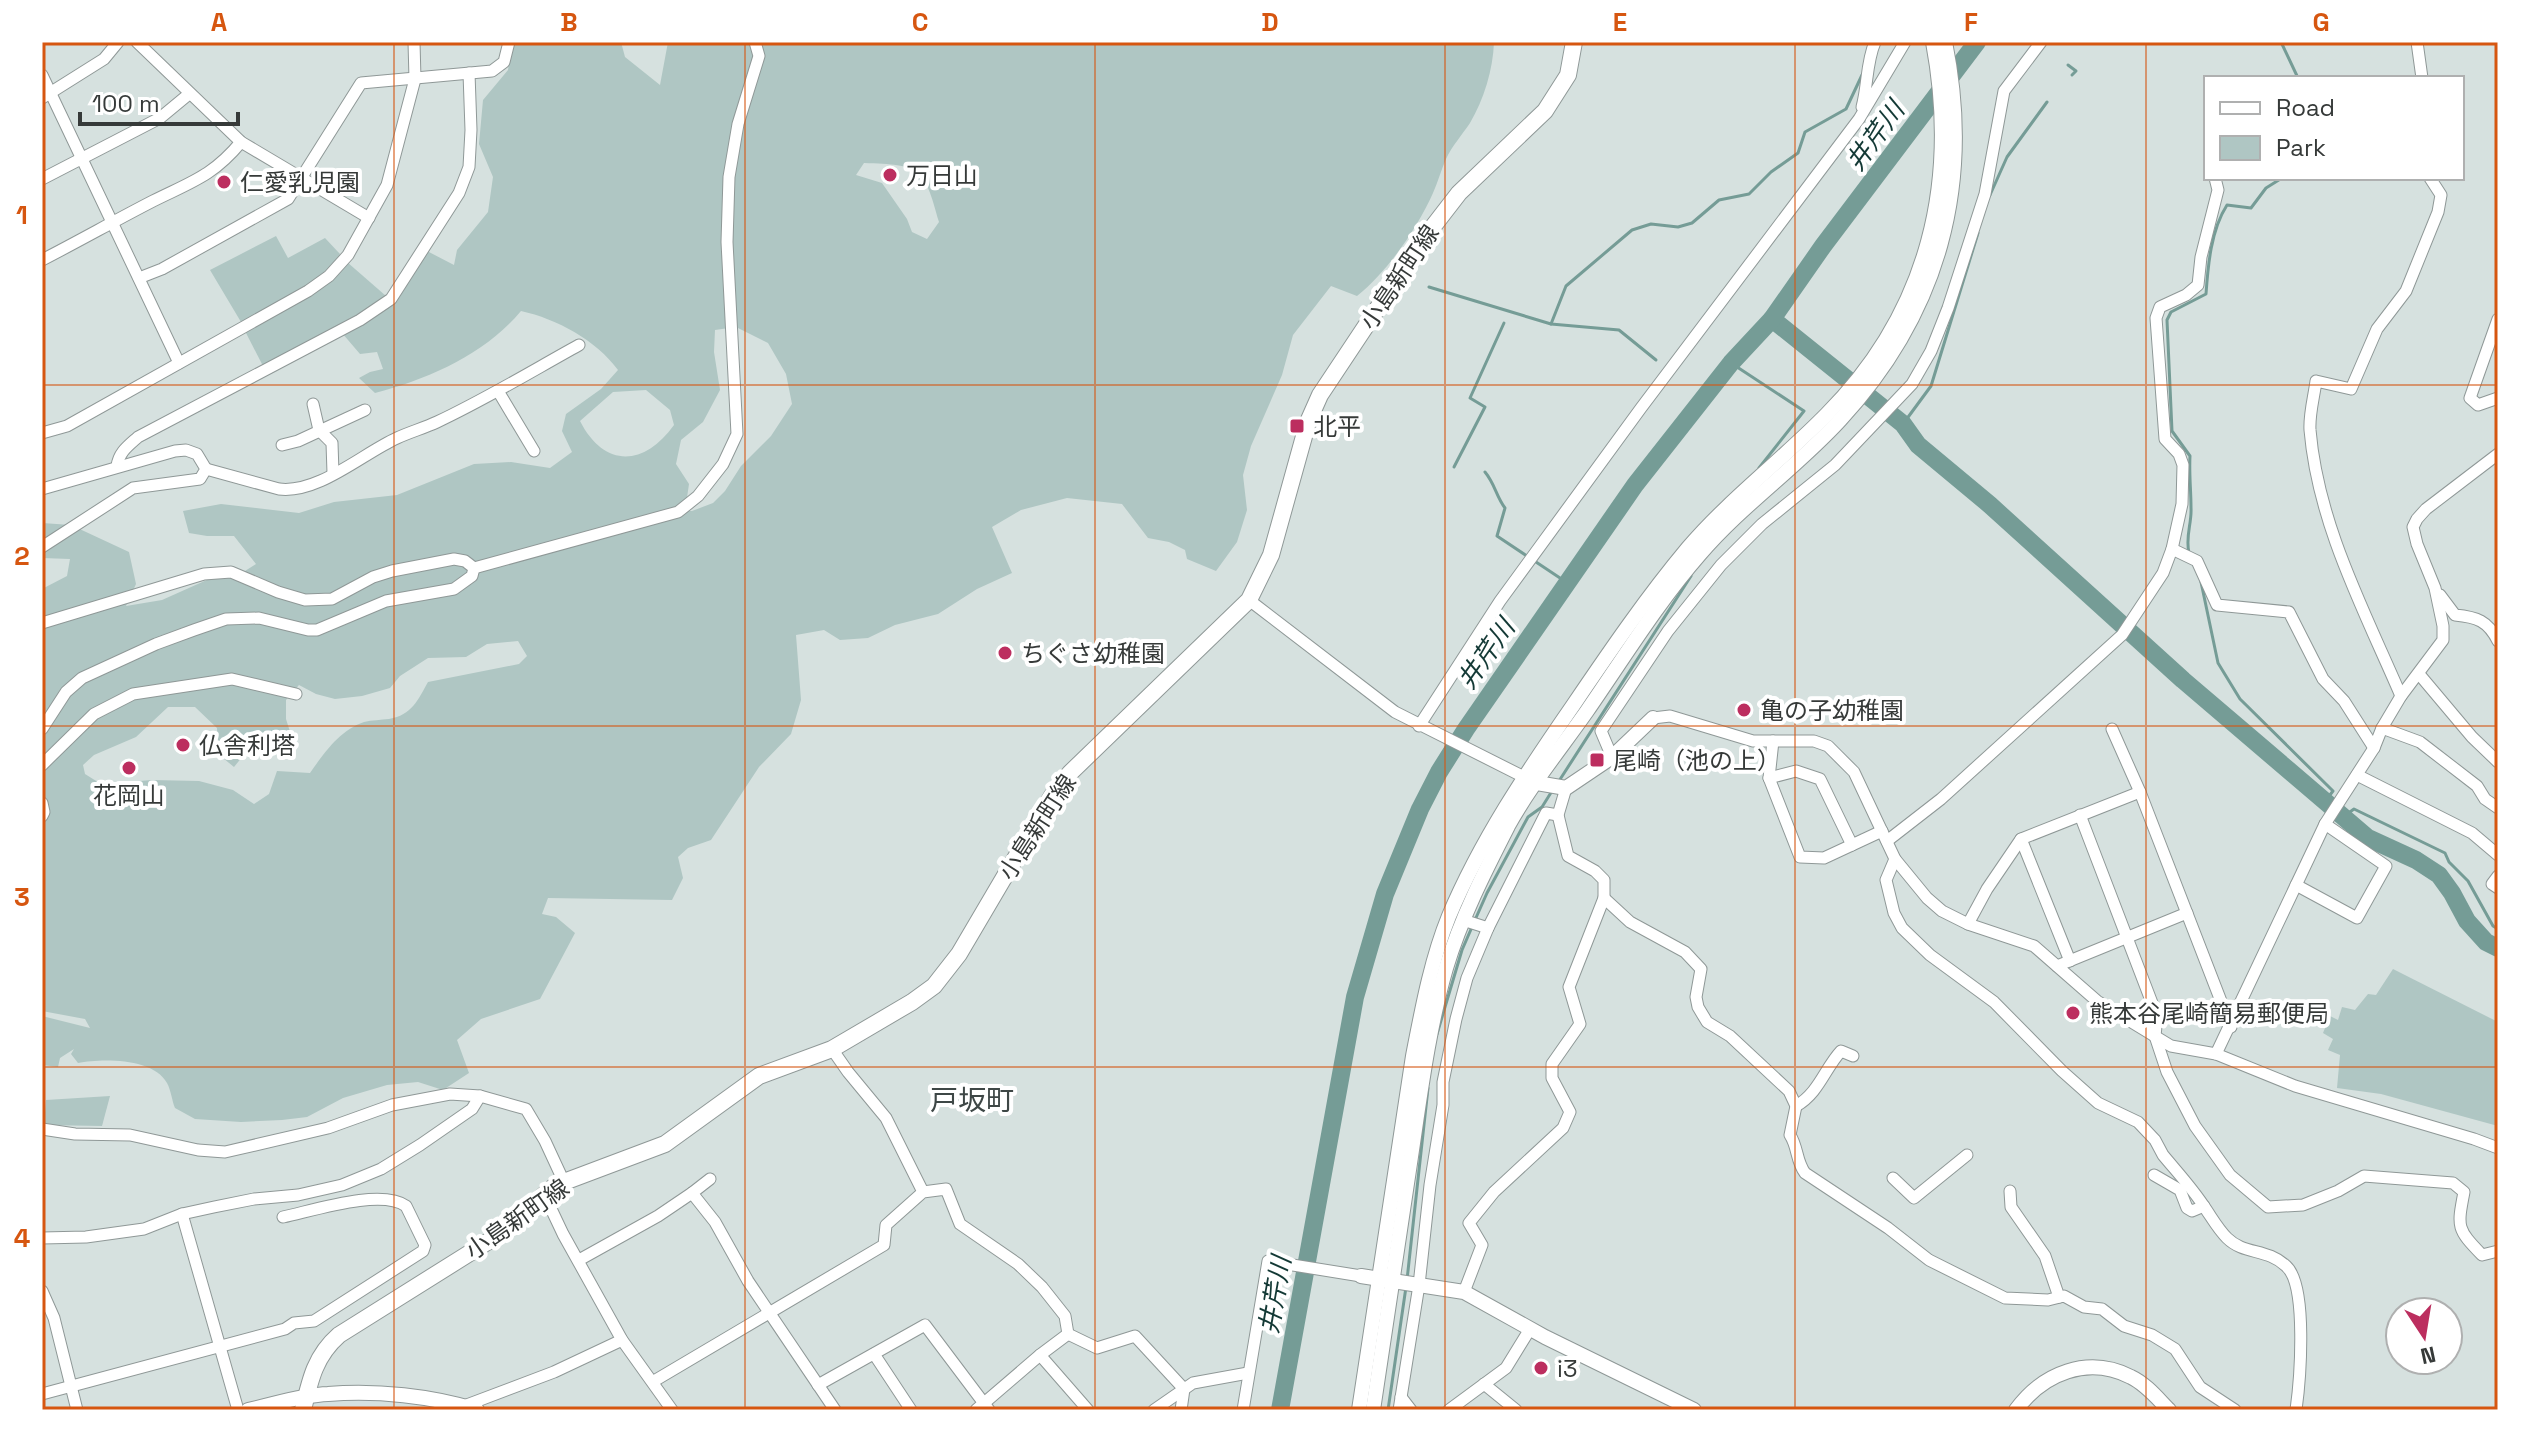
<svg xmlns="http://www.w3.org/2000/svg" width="2540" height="1452" viewBox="0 0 2540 1452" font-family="'Space Grotesk','Noto Sans JP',sans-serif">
<rect width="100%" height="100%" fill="#d6e1df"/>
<!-- green -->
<g fill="#afc6c3" fill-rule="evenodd">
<path d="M512,42H621L625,57L660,85L668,42H1494C1493,70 1484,99 1470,123C1462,135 1452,146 1446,159C1441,170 1438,182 1433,193C1417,229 1387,272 1357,296L1331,286L1293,335L1282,375L1251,446L1243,475L1247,510L1237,542L1216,571L1187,559L1185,550L1169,542L1148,538L1122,504L1067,498L1021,510L992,527L1012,573L977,589L938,614L895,625L868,638L840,640L824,630L796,635L801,700L791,734L759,767L711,840L688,848L678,857L683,878L672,900L548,898L542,914L556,917L575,933L540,999L481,1019L457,1040L469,1073L443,1090L418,1082L387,1085L343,1098L307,1117L282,1120L241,1122L195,1119L175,1108C172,1101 171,1090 167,1083C154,1058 102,1058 78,1063L71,1054L74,1049L60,1058L58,1067L42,1065V1016L90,1028L85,1019L42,1011V589L67,576L70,559L42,558V523L71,525L129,552L136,584L126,606L162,600L209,579L234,578L256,564L234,536H207L189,533L183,511L221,504L299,513L334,502L397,495L474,464L511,462L550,468L572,452L562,431L566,414L601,389L618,370C596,340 557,319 521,311C485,354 429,379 375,393L359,378L370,372L383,369L377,352L360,354L342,333L389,307L427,251L454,265L457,250L488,212L493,177L479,144L483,100L508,70ZM864,163C920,165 924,166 939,222L927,239L912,232L907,219L882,183L856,175ZM736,327L768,343L786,374L792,404L771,436L741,466L725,491L713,503L692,511H685L689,484L676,464L681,440L703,422L720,390L714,352L715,330ZM646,390L670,410L674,425C644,467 604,468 580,421L613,392ZM518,641L527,656L519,664L428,682C418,700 412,715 389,719C381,720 372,720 364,722C340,730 324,753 310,773L277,771L269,794L254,804L233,790L199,781L152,780L101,784L85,774L83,765L94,755L136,737L168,707H195L217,728L218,754L234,767L247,751L263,740L273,742L292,738L286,719V700L299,685L316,694L335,699L362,696L390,688L400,676L428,658L466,657L487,644Z"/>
<path d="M276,236L288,258L325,238L340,254C317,287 276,303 241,322L210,270Z"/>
<polygon points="347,262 386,296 377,304 263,366 245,331"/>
<polygon points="2393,969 2498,1022 2498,1126 2381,1094 2337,1088 2340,1055 2328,1050 2333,1039 2323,1033 2330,1016 2338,1020 2342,1007 2355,1010 2368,994 2376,995"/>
<polygon points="110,1096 102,1126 44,1125 46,1100"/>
</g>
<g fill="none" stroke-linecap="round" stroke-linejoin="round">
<!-- stream -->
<g stroke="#759c96" stroke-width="3">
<polyline points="2281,42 2298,78"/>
<polyline points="2068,65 2076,71 2072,75"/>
<polyline points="1990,195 2007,157 2047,102"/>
<polyline points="1429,287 1551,324 1566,286 1632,230 1651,224 1678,227 1692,223 1719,200 1749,194 1771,172 1798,153 1805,132 1846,109 1862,75"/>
<polyline points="1551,324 1619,330 1656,360"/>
<polyline points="1731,363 1804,411 1759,468"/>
<polyline points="1903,424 1931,386 1978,233"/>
<polyline points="1454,467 1485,407 1470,398 1504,323"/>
<path d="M1485,472C1495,484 1496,496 1505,508L1497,536L1527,556"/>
<path d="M2189,553C2185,537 2192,523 2191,508C2191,490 2189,474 2190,456L2172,431L2167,320L2171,312L2206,294C2208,265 2211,230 2227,205L2251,208L2266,188L2282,178"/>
<polyline points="1533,560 1566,582"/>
<polyline points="2201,582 2218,663 2240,699 2333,791 2326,800"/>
<polyline points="1559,781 1691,576"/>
<polyline points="2343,817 2354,809 2445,853 2449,862 2468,881 2493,926 2498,929"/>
<polyline points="1475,920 1487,893 1528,817 1542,807 1552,791"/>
<polyline points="1437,1034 1462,950 1472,927"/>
<polyline points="1407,1280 1428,1088"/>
<polyline points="1388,1410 1406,1287"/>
</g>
<!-- river -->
<g stroke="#759c96" stroke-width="18">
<polyline points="1772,319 1903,424 1918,445 1990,505 2183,680 2368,838 2416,860 2439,875 2452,893 2467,921 2486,942 2498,948"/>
<polyline points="1280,1410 1355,997 1385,894 1420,809 1439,772 1466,729 1635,485 1731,363 1772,319 1823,246 1977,42"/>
</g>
<defs>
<g id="minor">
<polyline points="137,42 241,142 369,218"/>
<polyline points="2417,42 2422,78"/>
<polyline points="42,75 179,363"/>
<polyline points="42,98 104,59 118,42"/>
<path d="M1862,107C1868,85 1866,63 1875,42"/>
<polyline points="42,179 160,118 189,94"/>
<path d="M42,260C79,241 116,220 153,201C191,182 213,176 241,142"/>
<polyline points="139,278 162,269 288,199 361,83 492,71 504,62 509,42"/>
<polyline points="2498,319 2470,398 2478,405 2498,398"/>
<polyline points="498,391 534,451"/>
<polyline points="313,404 319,430 332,443 333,473"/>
<polyline points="42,433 67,426 308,291 329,276 348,255 387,185 415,79 414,42"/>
<polyline points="282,445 298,441 365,410"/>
<path d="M117,466C119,452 128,446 138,437L360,320L391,299L459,193L469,167L471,130L469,73"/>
<path d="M206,469L279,489C318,494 362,454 397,438C410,432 424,428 437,422C486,399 532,371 579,345"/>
<polyline points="42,489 175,451 186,450 197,454 206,469 200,479 133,488 42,547"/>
<polyline points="2172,549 2197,561 2217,605 2289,612 2323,679 2344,701 2374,748"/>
<polyline points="474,568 678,512 698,496 723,464 737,434 727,242 729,177 738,124 759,56 755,42"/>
<path d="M2440,595L2455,615C2477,617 2488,621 2498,641"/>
<polyline points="1249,600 1395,712 1530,780"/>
<polyline points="42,623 204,574 231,572 278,592 305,600 332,599 373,577 392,571 454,559 465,561 474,568 472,576 454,589 386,601 317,630 308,630 259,618 226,619 194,630 156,644 82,678 66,692 42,729"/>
<polyline points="2419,674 2472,737 2498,762"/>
<path d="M2401,696C2364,610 2318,524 2310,430C2309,414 2314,397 2316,381L2351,389L2377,329L2406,291L2438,212L2441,195L2430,178"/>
<polyline points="1653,718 1670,716 1753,741 1814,741 1828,746 1854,772 1895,859 1927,898 1942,911 1968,924 2034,946 2097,1001 2171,1046 2216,1054 2295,1086 2474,1139 2498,1148"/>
<polyline points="1419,726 1500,601 1641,408 1859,119 1905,42"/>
<polyline points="2382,728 2420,742 2477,786 2485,799 2498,808"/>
<polyline points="2112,729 2140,792 2231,1027"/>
<polyline points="1773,741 1769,778 1800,857 1824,858 1882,831"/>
<polyline points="1612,757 1601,731 1668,631 1721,565 1762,524 1835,465 1912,384 1931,351 1948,308 1985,194 2004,91 2041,42"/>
<polyline points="42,765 94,714 133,694 232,679 296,694"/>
<polyline points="2357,775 2472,833 2498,855"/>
<polyline points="1769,778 1796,771 1820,779 1852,845"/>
<polyline points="42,803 44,812 42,816"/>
<path d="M2080,815L2157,1016L2155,1036L2167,1072L2195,1126L2230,1175L2268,1207L2303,1205L2338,1191L2364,1176L2453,1183L2464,1192C2457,1228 2457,1229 2482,1255L2498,1251"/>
<polyline points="2021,839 2070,961"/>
<polyline points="1887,841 1941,799 2122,635 2163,573 2172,549 2182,504 2183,465 2179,454 2165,439 2156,318 2160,307 2186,295 2198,285 2201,257 2218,190 2215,178"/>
<path d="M1895,859L1886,880L1894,913L1902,928L1930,955L1994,1002L2062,1071L2098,1103L2138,1122L2155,1140L2163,1155C2177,1172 2193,1189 2205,1208C2212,1218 2218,1229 2227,1238C2244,1255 2267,1248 2286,1266C2308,1285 2300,1381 2296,1410"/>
<polyline points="2498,876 2492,884 2498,888"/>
<polyline points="2296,885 2357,918 2386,866 2325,824"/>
<path d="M1604,898L1630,922L1685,952L1701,969L1696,997L1698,1007L1707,1022L1730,1036L1789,1091L1796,1106L1790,1135C1798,1147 1796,1161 1805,1173L1888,1228L1929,1260L2005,1298L2048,1300L2064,1296L2084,1307L2102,1309L2124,1326L2152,1335L2175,1349L2200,1387L2235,1410"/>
<polyline points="1463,920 1488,928"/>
<polyline points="1968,924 1987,889 2021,839 2140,792"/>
<polyline points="2057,966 2187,913"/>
<polyline points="832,1049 848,1072 886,1118 923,1192"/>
<polyline points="2216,1054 2325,824 2374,748 2382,728 2401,696 2443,640 2443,626 2435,588 2417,544 2413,527 2417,519 2426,509 2498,454"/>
<path d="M1796,1106C1819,1093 1825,1068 1841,1051L1853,1056"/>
<polyline points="42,1129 75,1134 130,1135 198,1150 225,1152 328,1128 392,1105 450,1094 480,1096 526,1109 545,1141 564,1182"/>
<polyline points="2154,1175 2180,1190 2187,1208 2192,1211 2204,1206"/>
<polyline points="1893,1178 1914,1198 1967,1155"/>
<polyline points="710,1179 692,1193 715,1222 748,1281 835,1410"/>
<polyline points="2010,1191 2011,1207 2045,1256 2059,1297"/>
<polyline points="545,1196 563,1234 622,1340 672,1410"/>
<polyline points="182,1214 238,1410"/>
<polyline points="42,1238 86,1237 144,1229 182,1214 214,1207 254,1199 298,1195 342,1185 381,1169 420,1145 472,1109 480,1096"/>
<polyline points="579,1260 658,1216 692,1193"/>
<polyline points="42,1291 54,1318 77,1410"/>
<polyline points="1464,1292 1482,1245 1469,1223 1494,1192 1563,1128 1570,1112 1552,1078 1552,1064 1580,1024 1569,987 1604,898 1604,880 1595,871 1568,856 1558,815 1566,788"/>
<polyline points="1068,1334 1097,1348 1135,1336 1184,1389 1181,1410"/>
<polyline points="874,1354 911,1410"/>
<polyline points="1040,1355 1088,1410"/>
<polyline points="654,1381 884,1245 886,1225 923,1192 946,1189 960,1224 1018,1264 1042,1287 1065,1316 1068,1334"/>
<polyline points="1484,1384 1516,1410"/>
<polyline points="818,1385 925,1325 989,1410"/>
<path d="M42,1394L285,1329L294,1323L314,1321L423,1251L425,1245L406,1206C381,1188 312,1211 283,1217"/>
<polyline points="1401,1397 1411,1410"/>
<polyline points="464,1406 554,1372 622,1340"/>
<polyline points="976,1410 1040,1355 1068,1334"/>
<polyline points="1154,1410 1193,1383 1248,1373"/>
<polyline points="1243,1410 1268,1261 1361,1276"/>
<polyline points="1399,1410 1419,1285 1430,1185 1443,1105 1443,1082 1456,1019 1467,978 1488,928 1546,813 1558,815"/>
<polyline points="1449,1410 1506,1368 1530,1329"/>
</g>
<g id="tertiary">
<polyline points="1537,783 1566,788 1612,757 1653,718"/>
<polyline points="1361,1276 1464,1292 1545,1337 1694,1410"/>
<path d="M248,1410C275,1404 302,1395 328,1394C377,1390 431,1396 477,1410"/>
<path d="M1359,1410L1413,1056C1422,1010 1431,960 1449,916C1481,840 1527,772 1574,704C1610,651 1647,597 1688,548C1730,499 1782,460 1827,414C1929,311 1959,182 1933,42"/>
<path d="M1373,1410C1386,1323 1399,1237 1412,1150C1421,1089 1429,1027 1446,968C1461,918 1485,871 1508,826C1530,786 1561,748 1587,711C1623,659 1658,602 1700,554C1742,505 1796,468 1840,420C1939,313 1974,185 1945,42"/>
<path d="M2016,1410C2043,1373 2088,1355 2131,1377C2146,1384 2158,1399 2169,1410"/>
</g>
<path id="secondary" d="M303,1410C310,1380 315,1356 339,1335L492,1239L556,1185L665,1144L759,1076L832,1049L912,1002L934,986L959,954L1052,796L1070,773L1249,600L1271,555L1308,422L1320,395L1425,237L1459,193L1545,111L1568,75L1574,42"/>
</defs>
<!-- minor casing -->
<use href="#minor" stroke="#8f9897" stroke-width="13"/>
<!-- tertiary casing -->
<use href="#tertiary" stroke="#8f9897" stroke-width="16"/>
<!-- secondary casing -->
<use href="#secondary" stroke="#8f9897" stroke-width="18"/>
<!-- minor -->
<use href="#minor" stroke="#fff" stroke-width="11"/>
<!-- tertiary -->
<use href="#tertiary" stroke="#fff" stroke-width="14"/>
<!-- secondary -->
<use href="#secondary" stroke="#fff" stroke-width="16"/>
</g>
<!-- grid -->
<path fill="none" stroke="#d65610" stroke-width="2" stroke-opacity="0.55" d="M394,42V1410M745,42V1410M1095,42V1410M1445,42V1410M1795,42V1410M2146,42V1410M42,385H2498M42,726H2498M42,1067H2498"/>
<!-- markers -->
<g fill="#bc2e5f" stroke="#fff" stroke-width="3">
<circle cx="890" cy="175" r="8"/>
<circle cx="224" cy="182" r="8"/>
<rect x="1289" y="418" width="16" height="16" rx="4"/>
<circle cx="1005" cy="653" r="8"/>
<circle cx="1744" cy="710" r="8"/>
<circle cx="183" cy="745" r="8"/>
<rect x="1589" y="752" width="16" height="16" rx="4"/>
<circle cx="129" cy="768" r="8"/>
<circle cx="2073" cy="1013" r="8"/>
<circle cx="1541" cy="1368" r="8"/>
</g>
<g text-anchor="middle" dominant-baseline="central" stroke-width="8" stroke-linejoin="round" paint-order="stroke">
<!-- poi labels -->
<g font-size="24" fill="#363a39" stroke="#fff" text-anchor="start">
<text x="906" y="175">万日山</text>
<text x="240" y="182">仁愛乳児園</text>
<text x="1313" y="426">北平</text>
<text x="1021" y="653">ちぐさ幼稚園</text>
<text x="1760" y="710">亀の子幼稚園</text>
<text x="199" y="745">仏舎利塔</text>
<text x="1613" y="760">尾崎（池の上）</text>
<text x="129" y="795" text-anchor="middle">花岡山</text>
<text x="2089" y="1013">熊本谷尾崎簡易郵便局</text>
<text x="1557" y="1368">i3</text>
</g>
<!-- street labels -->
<g font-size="24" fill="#363a39" stroke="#fff">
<text transform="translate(1399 277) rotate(-56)">小島新町線</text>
<text transform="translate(1037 827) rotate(-57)">小島新町線</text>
<text transform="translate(517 1219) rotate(-35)">小島新町線</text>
</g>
<!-- water labels -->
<g font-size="26" font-style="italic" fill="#133935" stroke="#fff">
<text transform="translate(1875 136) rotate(-54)">井芹川</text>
<text transform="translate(1486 654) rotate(-55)">井芹川</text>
<text transform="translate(1275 1295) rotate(-80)">井芹川</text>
</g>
<!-- quarter labels -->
<g font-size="28" fill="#3e4746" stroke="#fff">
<text x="972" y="1100">戸坂町</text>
</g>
</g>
<!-- border -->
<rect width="2540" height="1452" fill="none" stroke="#ffffff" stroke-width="88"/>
<!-- legend -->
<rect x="2204" y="76" width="260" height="104" fill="#ffffff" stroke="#afb0b0" stroke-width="2"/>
<rect x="2220" y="102" width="40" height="12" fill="#ffffff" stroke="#afb0b0" stroke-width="2"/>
<text x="2276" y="116" font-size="24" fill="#363a39">Road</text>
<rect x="2220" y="136" width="40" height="24" fill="#afc6c3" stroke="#afb0b0" stroke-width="2"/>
<text x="2276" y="156" font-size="24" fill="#363a39">Park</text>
<!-- north arrow -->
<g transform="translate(2424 1336) rotate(168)"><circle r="38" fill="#ffffff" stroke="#afb0b0" stroke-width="2"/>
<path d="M0-6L14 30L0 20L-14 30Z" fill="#bc2e5f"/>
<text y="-12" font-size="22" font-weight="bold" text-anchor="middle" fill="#363a39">N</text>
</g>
<!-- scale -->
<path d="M80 112v12h158v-12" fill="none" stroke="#363a39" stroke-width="4"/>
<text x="92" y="112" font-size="24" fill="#363a39" stroke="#ffffff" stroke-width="6" paint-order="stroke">100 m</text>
<rect x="44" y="44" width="2452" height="1364" fill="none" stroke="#d65610" stroke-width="3"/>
<g font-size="26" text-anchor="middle" font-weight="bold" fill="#d65610">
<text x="219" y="31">A</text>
<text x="569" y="31">B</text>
<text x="920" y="31">C</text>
<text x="1270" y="31">D</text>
<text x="1620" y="31">E</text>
<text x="1971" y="31">F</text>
<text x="2321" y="31">G</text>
<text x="22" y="224">1</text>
<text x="22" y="565">2</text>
<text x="22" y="906">3</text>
<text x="22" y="1247">4</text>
</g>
</svg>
